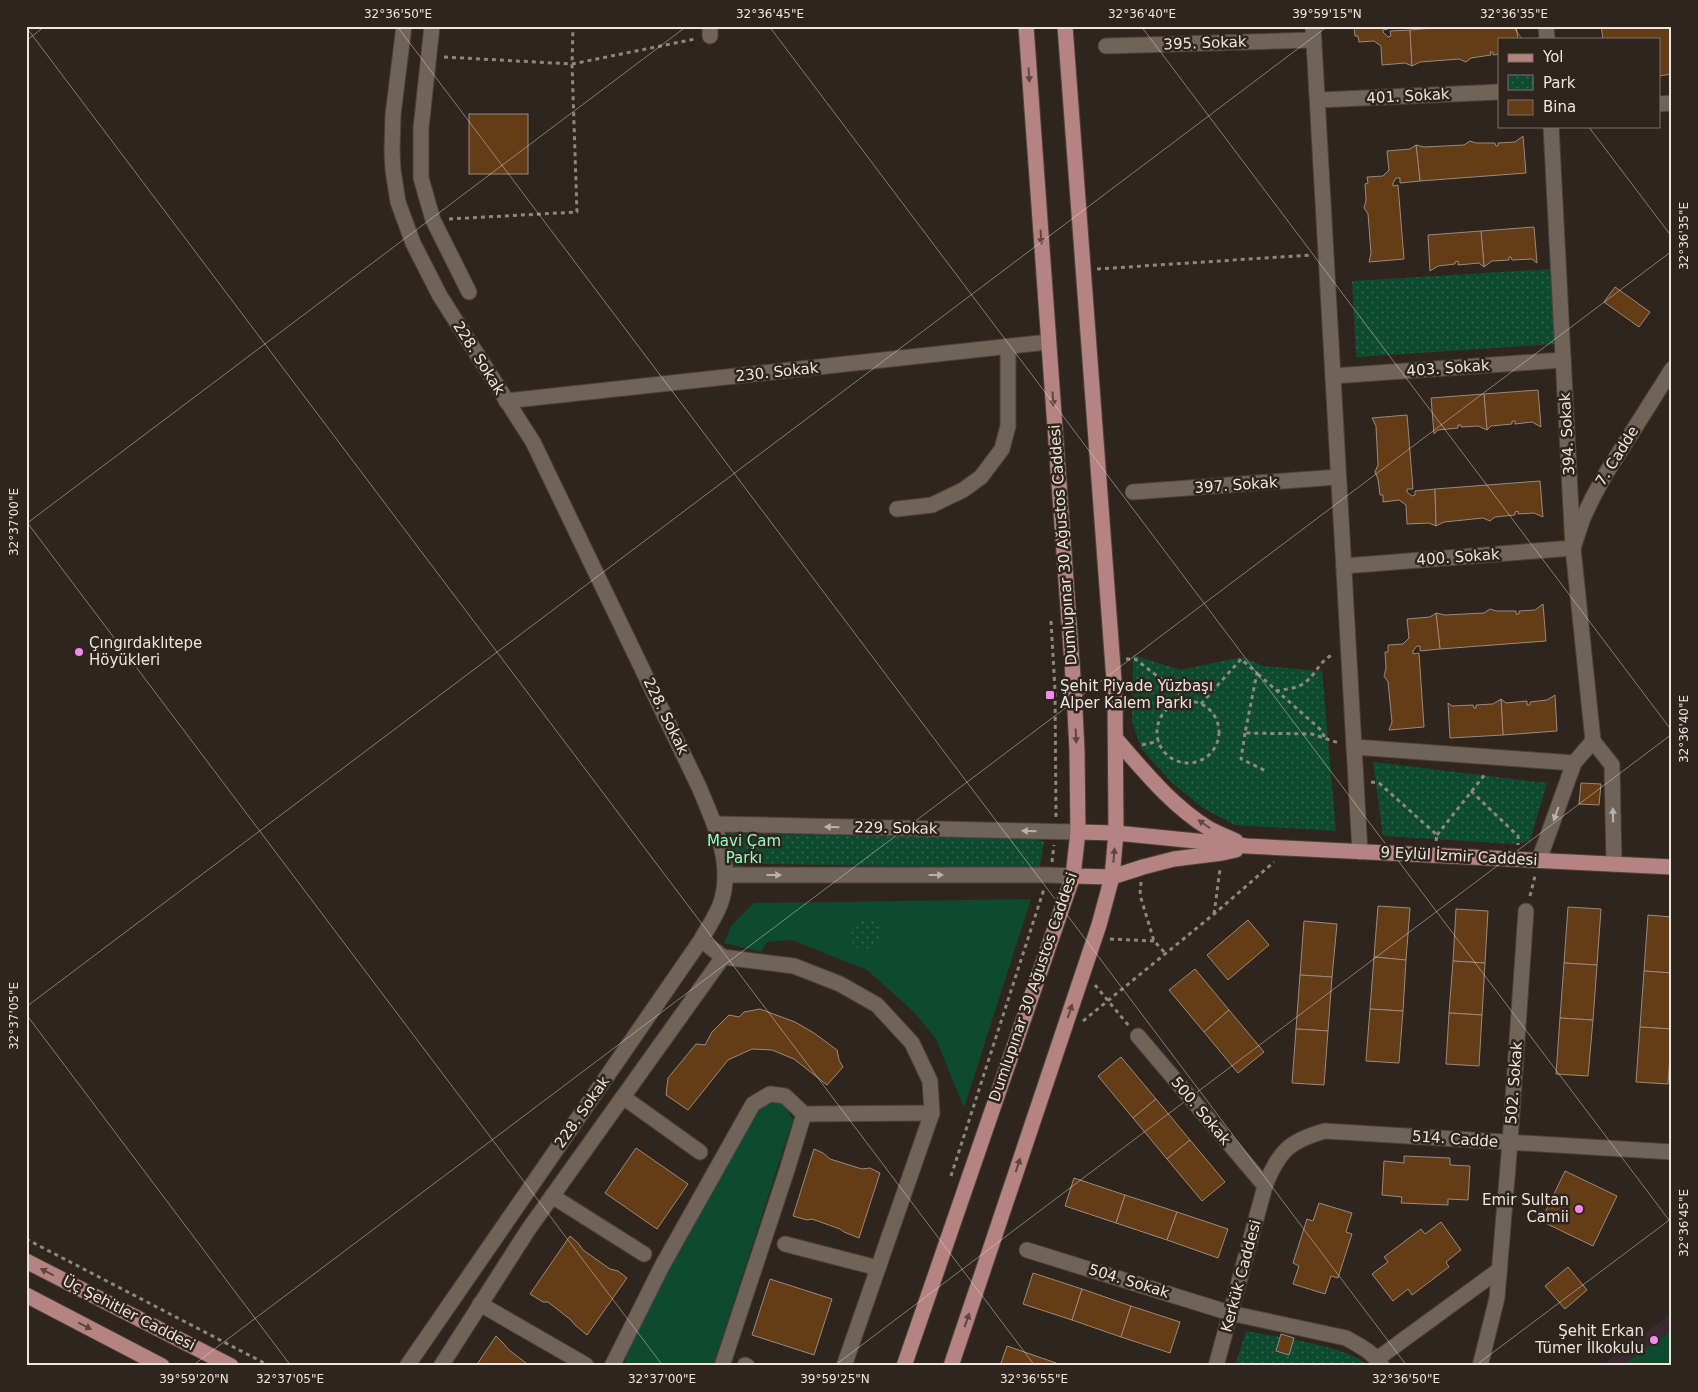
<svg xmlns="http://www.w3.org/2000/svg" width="1698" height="1392" viewBox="0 0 1698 1392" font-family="'DejaVu Sans',sans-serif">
<defs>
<pattern id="park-dots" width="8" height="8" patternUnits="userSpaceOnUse" patternTransform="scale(1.25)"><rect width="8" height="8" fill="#0e4a30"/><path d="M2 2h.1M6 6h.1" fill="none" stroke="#31644e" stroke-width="1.8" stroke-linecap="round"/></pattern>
</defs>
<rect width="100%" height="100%" fill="#30251d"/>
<!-- education -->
<polygon fill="#3a2932" points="1672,1312 1672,1366 1601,1366 1671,1314"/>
<!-- grass -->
<g fill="#0e4a30">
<polygon points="1031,899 964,1108 936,1039 914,1012 867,970 792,940 767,942 761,952 724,943 731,926 754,903"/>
<polygon points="773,1099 784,1104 793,1120 713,1366 628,1366 625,1362 626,1342 758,1106"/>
<polygon points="1672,1330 1672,1366 1622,1366"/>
</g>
<!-- park -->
<g fill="url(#park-dots)">
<polygon points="1550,269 1555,344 1356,357 1352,281"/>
<polygon points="1133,655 1180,670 1242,657 1264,666 1322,671 1336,831 1235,825 1203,808 1171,782 1141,748 1132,721"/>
<polygon points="1373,762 1547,783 1530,841 1514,844 1383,836"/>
<polygon points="727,833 1035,839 1044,842 1040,866 1037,868 764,864 750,864 726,871"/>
<circle cx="866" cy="935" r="16"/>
<path d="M1246,1331C1276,1337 1349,1346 1368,1366H1235Z"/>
</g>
<!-- building -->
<g fill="#643c16" stroke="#978a80">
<polygon points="1354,26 1388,26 1388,29 1383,30 1383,32 1388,37 1391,36 1390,31 1410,30 1412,66 1405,63 1382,65 1381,46 1374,41 1359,42 1358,36 1355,36"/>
<polygon points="1456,26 1516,26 1518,39 1499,39 1499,54 1493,55 1493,52 1490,52 1491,55 1471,58 1466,62 1459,59 1420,62 1412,66 1410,30"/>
<polygon points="1601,26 1672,26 1672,74 1659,76 1659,39 1603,39"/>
<rect x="469" y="114" width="59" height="60"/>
<polygon points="1523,136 1526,173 1420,181 1416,145 1424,147 1464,145 1470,141 1476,143 1495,143 1496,146 1498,146 1498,143 1515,142"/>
<polygon points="1416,145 1420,181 1400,183 1400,178 1396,178 1393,183 1393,186 1398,185 1404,259 1369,262 1371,253 1368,214 1364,208 1366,200 1365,184 1368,183 1367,177 1383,176 1389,170 1387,151 1410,149"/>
<polygon points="1534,227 1537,263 1532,259 1512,260 1511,257 1509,257 1509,260 1492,261 1484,267 1481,231"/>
<polygon points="1481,231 1484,267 1479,263 1458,265 1458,261 1455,262 1455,264 1438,266 1430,271 1428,235"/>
<polygon points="1615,287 1650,312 1639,327 1604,302"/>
<polygon points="1538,390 1541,427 1532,422 1515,424 1515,421 1512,421 1512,424 1491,426 1487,430 1484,394"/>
<polygon points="1484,394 1487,430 1478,426 1461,427 1461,425 1458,425 1458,428 1438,430 1434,434 1431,398"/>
<polygon points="1407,415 1413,489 1407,489 1407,492 1412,496 1415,495 1415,491 1435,489 1436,526 1429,523 1407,524 1406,505 1399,500 1383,502 1383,495 1380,495 1378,479 1375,472 1378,465 1376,426 1372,418"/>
<polygon points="1540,481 1543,517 1534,513 1518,514 1518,511 1515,512 1515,515 1495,517 1490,521 1483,518 1444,522 1436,526 1435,489"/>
<polygon points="1543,604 1546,641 1440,649 1436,613 1445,615 1484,613 1490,609 1496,611 1516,611 1516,614 1519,614 1519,611 1535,610"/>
<polygon points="1436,613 1440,649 1420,651 1420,646 1417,646 1413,651 1413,654 1419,653 1424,727 1389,730 1392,722 1388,682 1384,676 1386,668 1385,652 1388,652 1388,645 1403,644 1409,638 1407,619 1430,617"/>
<polygon points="1555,695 1557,731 1503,735 1501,699 1506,703 1527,701 1527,705 1530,705 1530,702 1547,700"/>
<polygon points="1501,699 1503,735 1450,738 1448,703 1452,706 1473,705 1474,708 1476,708 1476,705 1493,704"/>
<polygon points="1581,783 1601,784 1599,805 1579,804"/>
<polygon points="1378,906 1410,908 1406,960 1374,957"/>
<polygon points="1568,907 1601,909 1597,965 1564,963"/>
<polygon points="1456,909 1488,911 1485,963 1453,961"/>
<polygon points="1648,915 1672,917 1672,973 1644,971"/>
<polygon points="1248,920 1269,945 1228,980 1207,955"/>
<polygon points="1304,921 1337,924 1332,977 1300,975"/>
<polygon points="1374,957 1406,960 1403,1011 1370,1009"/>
<polygon points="1453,961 1485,963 1482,1015 1449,1013"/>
<polygon points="1564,963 1597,965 1593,1020 1560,1018"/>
<polygon points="1195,969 1229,1010 1204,1032 1169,990"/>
<polygon points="1644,971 1672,973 1672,1029 1640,1027"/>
<polygon points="1300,975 1332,977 1328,1031 1296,1029"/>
<polygon points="760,1009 795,1022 814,1033 837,1050 839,1060 843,1067 827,1085 794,1059 772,1050 752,1049 728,1060 688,1110 666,1095 668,1078 696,1044 705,1045 712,1032 729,1015 739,1017 744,1012"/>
<polygon points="1370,1009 1403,1011 1399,1063 1366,1061"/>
<polygon points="1229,1010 1264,1052 1238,1073 1204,1032"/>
<polygon points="1449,1013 1482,1015 1479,1066 1446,1064"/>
<polygon points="1560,1018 1593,1020 1588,1076 1556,1074"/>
<polygon points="1640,1027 1672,1029 1668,1084 1636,1082"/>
<polygon points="1296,1029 1328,1031 1324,1085 1292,1083"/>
<polygon points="1121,1057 1156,1099 1133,1118 1098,1076"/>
<polygon points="1156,1099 1190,1140 1167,1159 1133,1118"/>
<polygon points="1190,1140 1225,1182 1202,1201 1167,1159"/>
<polygon points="636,1148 688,1184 657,1229 605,1193"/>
<polygon points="814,1149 823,1153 830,1159 862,1169 870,1168 880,1173 859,1238 844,1232 840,1229 812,1219 807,1220 793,1216"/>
<polygon points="1404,1156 1450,1158 1450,1165 1470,1166 1468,1200 1448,1199 1448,1205 1401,1203 1402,1197 1382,1195 1384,1161 1404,1163"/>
<polygon points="1565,1171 1617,1196 1593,1246 1541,1221"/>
<polygon points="1074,1178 1125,1195 1116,1223 1065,1206"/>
<polygon points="1125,1195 1177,1212 1167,1240 1116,1223"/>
<polygon points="1319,1203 1352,1213 1346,1232 1352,1234 1338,1278 1331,1276 1325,1294 1293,1284 1299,1266 1293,1263 1307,1219 1313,1221"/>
<polygon points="1177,1212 1228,1229 1218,1258 1167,1240"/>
<polygon points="1441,1222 1461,1250 1446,1262 1449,1267 1412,1295 1408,1289 1393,1301 1372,1274 1388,1262 1384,1257 1421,1229 1425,1234"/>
<polygon points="570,1236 578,1243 583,1250 610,1269 618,1271 627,1278 587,1335 575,1325 571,1320 548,1302 543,1302 530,1294"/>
<polygon points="1568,1267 1587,1290 1565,1309 1545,1286"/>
<polygon points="1033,1273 1082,1289 1072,1320 1023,1304"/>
<polygon points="770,1279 832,1299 814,1355 752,1335"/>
<polygon points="1082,1289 1131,1306 1121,1337 1072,1320"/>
<polygon points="1131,1306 1180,1322 1170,1353 1121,1337"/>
<polygon points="1281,1334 1294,1338 1289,1355 1276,1351"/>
<polygon points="496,1336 503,1343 509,1350 530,1366 476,1366"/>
<polygon points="1007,1346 1056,1363 1055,1366 1000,1366"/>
</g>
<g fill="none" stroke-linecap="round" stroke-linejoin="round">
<defs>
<g id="minor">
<path d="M404,26L393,115L392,151L393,170L398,202L413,243L440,296L533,442L699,787C713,821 733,861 722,899C718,914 708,927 701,940L407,1366"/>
<polyline points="432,26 421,128 421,178 433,220 469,292"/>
<polyline points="710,26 710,36"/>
<polyline points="1313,26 1360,852"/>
<polyline points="1546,26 1547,39"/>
<polyline points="1106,46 1314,40"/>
<polyline points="1318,100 1499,92"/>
<polyline points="1659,104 1672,103"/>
<polyline points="1551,126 1573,548 1593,741"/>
<polyline points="1333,376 1563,360"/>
<polyline points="506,401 1048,342"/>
<polyline points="1133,492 1338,477"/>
<polyline points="897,509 932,505 963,490 981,477 1002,449 1008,426 1008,347"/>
<polyline points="1344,566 1573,548 1583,518 1593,497 1605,475 1672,369"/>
<polyline points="1354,747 1574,763"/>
<polyline points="714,824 1078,832"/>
<polyline points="1539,860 1574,763 1593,741 1612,765 1614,864"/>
<polyline points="725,875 1048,875 1073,876"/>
<polyline points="701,940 723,957 794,966 840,984 877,1005 912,1043 930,1081 932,1113 844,1366"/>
<polyline points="1138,1036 1265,1186"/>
<polyline points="623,1097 700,1152"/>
<polyline points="552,1196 644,1254"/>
<polyline points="785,1244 878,1268"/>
<path d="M1027,1250L1230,1313L1346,1338C1360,1346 1373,1352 1382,1366"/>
<polyline points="480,1304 586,1365"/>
<polyline points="1377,1359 1499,1270"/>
<polyline points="745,1365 747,1366"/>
<polyline points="441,1366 528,1230 723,957"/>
<polyline points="612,1366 662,1266 753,1104 770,1094 785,1096 804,1114"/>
<polyline points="722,1366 787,1170 804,1114 932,1113"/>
<path d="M1216,1366L1265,1186C1279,1151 1289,1141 1325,1131L1672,1152"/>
<polyline points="1480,1366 1497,1298 1510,1142 1526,911"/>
</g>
<g id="major">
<path d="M1116,739C1144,771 1171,805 1208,828C1217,833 1227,837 1236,841"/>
<polyline points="1078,832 1116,833 1247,846 1672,867"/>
<polyline points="1073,876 1112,877 1143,867 1174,859 1222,853 1236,850"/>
<polyline points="26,1261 231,1366"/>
<polyline points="26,1295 162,1366"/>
<polyline points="904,1366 1073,876 1078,832 1077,750 1074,691 1026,26"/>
<polyline points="951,1366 1099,925 1112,877 1116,833 1115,694 1065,26"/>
</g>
</defs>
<!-- minor casing -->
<use href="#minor" stroke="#4a423b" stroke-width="17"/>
<!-- major casing -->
<use href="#major" stroke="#4a423b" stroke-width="17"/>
<!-- path -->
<g stroke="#8f8680" stroke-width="3" stroke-dasharray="4 4" stroke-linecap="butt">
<polyline points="444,57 572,64 695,39"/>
<polyline points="449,219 577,212 572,64 573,26"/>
<polyline points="1097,269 1311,255"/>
<polyline points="1051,621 1055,690 1056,817"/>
<polyline points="1126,659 1135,659 1173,688 1187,701"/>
<polyline points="1258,674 1321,730 1325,738"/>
<path d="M1276,691C1284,689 1294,689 1301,685C1315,678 1318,661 1334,654"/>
<circle cx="1188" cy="732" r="31"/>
<polyline points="1201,704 1241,659 1257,673 1245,733 1312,734 1339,743"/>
<polyline points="1245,733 1241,759 1266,771"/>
<polyline points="1142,745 1159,741"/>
<polyline points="1371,782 1379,783 1437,835 1436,841"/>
<polyline points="1471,791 1518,836 1518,845"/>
<polyline points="1437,835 1486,773"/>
<polyline points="1052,862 1054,845"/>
<polyline points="1141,882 1140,895 1154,941 1166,954"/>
<polyline points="1530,896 1535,876"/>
<polyline points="1214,914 1220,869"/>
<polyline points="1110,939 1154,941"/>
<polyline points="1095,985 1129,1026"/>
<polyline points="1083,1021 1214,914 1274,862"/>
<polyline points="951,1176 1044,889"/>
<polyline points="26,1239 270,1366"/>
</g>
<!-- minor -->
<use href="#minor" stroke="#6f635a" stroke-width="15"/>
<!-- major -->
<use href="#major" stroke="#b58381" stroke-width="15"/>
</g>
<!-- one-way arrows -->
<defs><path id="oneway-solid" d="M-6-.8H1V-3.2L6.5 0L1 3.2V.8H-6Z" transform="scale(1.25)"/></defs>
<g fill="#5f4640">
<use href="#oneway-solid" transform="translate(1029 75) rotate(86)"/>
<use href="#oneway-solid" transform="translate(1041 237) rotate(86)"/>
<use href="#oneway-solid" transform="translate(1053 399) rotate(86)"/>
<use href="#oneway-solid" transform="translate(1076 736) rotate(87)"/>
<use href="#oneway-solid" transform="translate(1204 824) rotate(-145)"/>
<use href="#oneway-solid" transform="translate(1114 855) rotate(-85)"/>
<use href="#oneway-solid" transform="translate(1070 1011) rotate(-72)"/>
<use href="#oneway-solid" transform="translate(1018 1165) rotate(-72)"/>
<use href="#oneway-solid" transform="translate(47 1272) rotate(-153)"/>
<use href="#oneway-solid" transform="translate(967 1320) rotate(-71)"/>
<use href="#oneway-solid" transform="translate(85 1326) rotate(27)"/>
</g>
<g fill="#bab1aa">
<use href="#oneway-solid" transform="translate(1556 814) rotate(110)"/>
<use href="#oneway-solid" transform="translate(1613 815) rotate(-91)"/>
<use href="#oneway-solid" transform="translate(832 827) rotate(-179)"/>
<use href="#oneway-solid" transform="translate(1029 831) rotate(-179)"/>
<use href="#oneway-solid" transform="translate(774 875)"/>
<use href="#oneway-solid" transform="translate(936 875)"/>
</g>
<!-- ticks -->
<path fill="none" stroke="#ece5e0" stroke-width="1" stroke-opacity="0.45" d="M397,26L1407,1366M769,26L1672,1224M1141,26L1672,731M1513,26L1522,39M26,27L1035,1366M26,41L45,26M1588,126L1672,237M26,521L663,1366M26,524L687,26M26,1007L1328,26M26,1014L291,1366M192,1366L1672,251M834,1366L1672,734M1475,1366L1672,1218"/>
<!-- markers -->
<g fill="#f689ee" stroke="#30251d" stroke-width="2">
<circle cx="79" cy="652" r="5"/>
<rect x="1045" y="690" width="10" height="10" rx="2.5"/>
<circle cx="1579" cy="1209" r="5"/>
<circle cx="1654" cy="1340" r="5"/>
</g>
<g text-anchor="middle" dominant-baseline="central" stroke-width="5" stroke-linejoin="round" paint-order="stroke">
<!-- street labels -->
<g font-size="15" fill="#ece5e0" stroke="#30251d">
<text transform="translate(1205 43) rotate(-2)">395. Sokak</text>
<text transform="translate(1408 96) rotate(-3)">401. Sokak</text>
<text transform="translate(479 358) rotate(58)">228. Sokak</text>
<text transform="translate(1448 368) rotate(-4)">403. Sokak</text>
<text transform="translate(777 372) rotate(-6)">230. Sokak</text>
<text transform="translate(1567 434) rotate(-93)">394. Sokak</text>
<text transform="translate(1617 456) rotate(-58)">7. Cadde</text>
<text transform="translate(1236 485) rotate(-4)">397. Sokak</text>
<text transform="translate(1063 545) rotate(-94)">Dumlupınar 30 Ağustos Caddesi</text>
<text transform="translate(1458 557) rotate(-4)">400. Sokak</text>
<text transform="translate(666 716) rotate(64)">228. Sokak</text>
<text transform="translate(896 828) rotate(1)">229. Sokak</text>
<text transform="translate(1459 856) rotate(3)">9 Eylül İzmir Caddesi</text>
<text transform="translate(1033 987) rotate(-71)">Dumlupınar 30 Ağustos Caddesi</text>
<text transform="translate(1514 1083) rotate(-86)">502. Sokak</text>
<text transform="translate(1201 1111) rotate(50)">500. Sokak</text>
<text transform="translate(582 1112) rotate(-55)">228. Sokak</text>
<text transform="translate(1455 1139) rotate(4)">514. Cadde</text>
<text transform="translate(1241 1276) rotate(-75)">Kerkük Caddesi</text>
<text transform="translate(1129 1281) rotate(17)">504. Sokak</text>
<text transform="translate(129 1313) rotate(27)">Üç Şehitler Caddesi</text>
</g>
<!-- poi labels -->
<g font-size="15" fill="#ece5e0" stroke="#30251d" text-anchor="start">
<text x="89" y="643">Çıngırdaklıtepe<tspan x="89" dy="17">Höyükleri</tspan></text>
<text x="1060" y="686">Şehit Piyade Yüzbaşı<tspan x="1060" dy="17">Alper Kalem Parkı</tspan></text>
<text x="1569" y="1200" text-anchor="end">Emir Sultan<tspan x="1569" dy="17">Camii</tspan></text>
<text x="1644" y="1331" text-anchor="end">Şehit Erkan<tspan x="1644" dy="17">Tümer İlkokulu</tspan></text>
</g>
<!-- park labels -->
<g font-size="15" fill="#92fcc5" stroke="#30251d">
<text x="744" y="841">Mavi Çam<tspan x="744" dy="17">Parkı</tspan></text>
</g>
</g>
<!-- border -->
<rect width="1698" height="1392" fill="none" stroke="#30251d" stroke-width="55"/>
<!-- legend -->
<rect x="1498" y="38" width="162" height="90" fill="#30251d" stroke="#7b726b"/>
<rect x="1508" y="54" width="25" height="8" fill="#b58381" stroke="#7b726b"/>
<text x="1543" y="62" font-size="15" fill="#ece5e0">Yol</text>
<rect x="1508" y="75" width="25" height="15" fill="url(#park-dots)" stroke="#7b726b"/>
<text x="1543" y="88" font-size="15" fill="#ece5e0">Park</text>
<rect x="1508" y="100" width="25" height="15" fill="#643c16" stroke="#7b726b"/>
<text x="1543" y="112" font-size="15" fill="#ece5e0">Bina</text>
<rect x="28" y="28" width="1642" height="1336" fill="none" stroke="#ece5e0" stroke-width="2"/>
<g font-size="12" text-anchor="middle" fill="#ece5e0">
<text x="398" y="18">32°36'50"E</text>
<text x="770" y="18">32°36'45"E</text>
<text x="1142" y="18">32°36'40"E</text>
<text x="1327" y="18">39°59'15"N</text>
<text x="1514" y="18">32°36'35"E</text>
<text transform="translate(1684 236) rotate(-90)" y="4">32°36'35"E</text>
<text transform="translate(14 522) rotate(-90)" y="4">32°37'00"E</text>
<text transform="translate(1684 729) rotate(-90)" y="4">32°36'40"E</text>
<text transform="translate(14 1016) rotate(-90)" y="4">32°37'05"E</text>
<text transform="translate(1684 1223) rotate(-90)" y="4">32°36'45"E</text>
<text x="194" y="1383">39°59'20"N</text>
<text x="290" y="1383">32°37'05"E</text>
<text x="662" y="1383">32°37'00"E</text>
<text x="835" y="1383">39°59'25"N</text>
<text x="1034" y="1383">32°36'55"E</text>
<text x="1406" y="1383">32°36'50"E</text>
</g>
</svg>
